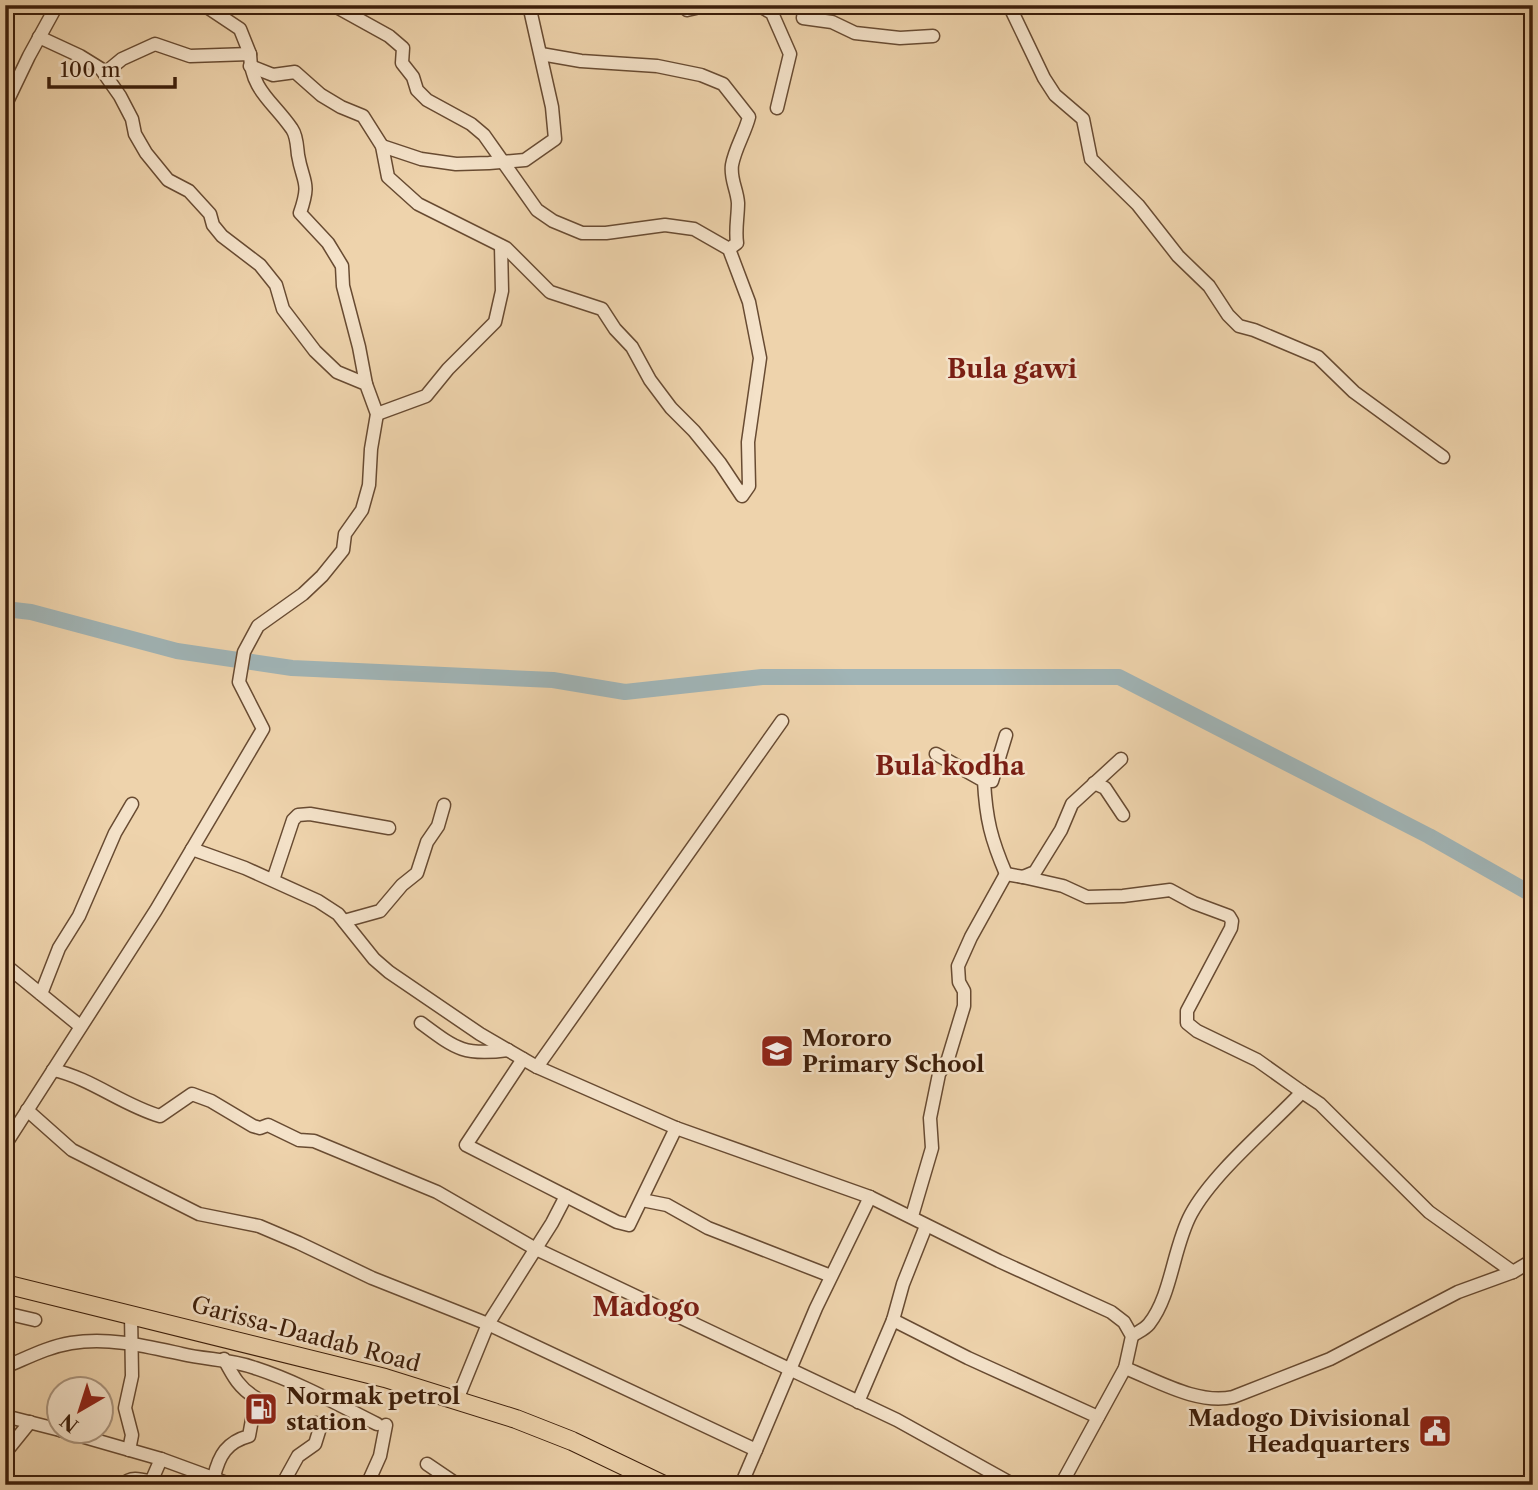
<svg xmlns="http://www.w3.org/2000/svg" width="1538" height="1490" viewBox="0 0 1538 1490" font-family="'Libre Caslon Text',serif">
<rect width="100%" height="100%" fill="#eed3ac"/>
<filter id="stains"><feTurbulence type="fractalNoise" baseFrequency=".00286" numOctaves="4"/><feColorMatrix values="0 0 0 0 .2 0 0 0 0 .09 0 0 0 0 .02 0 0 0 .5 -.17"/></filter>
<radialGradient id="worn" r=".72"><stop offset=".6" stop-color="#630" stop-opacity="0"/><stop offset="1" stop-color="#630" stop-opacity=".3"/></radialGradient>
<g fill="none" stroke-linecap="round" stroke-linejoin="round">
<!-- river -->
<polyline stroke="#a0b4b6" stroke-width="16" points="5,609 31,612 177,651 292,668 553,680 625,692 762,677 1119,677 1429,836 1533,895"/>
<defs>
<g id="minor">
<polyline points="204,5 240,29 250,54"/>
<polyline points="682,5 687,10 709,5"/>
<polyline points="758,5 772,13 790,54 777,108"/>
<polyline points="805,5 803,18 832,22 855,33 900,38 933,36"/>
<polyline points="1009,5 1044,78 1055,95 1083,119 1091,159 1138,205 1178,256 1209,286 1228,315 1239,326 1254,330 1318,357 1354,392 1443,457"/>
<path d="M541,54L581,61L657,66L701,75L723,84L749,117C745,133 735,148 732,165C730,179 737,189 738,203C738,217 735,229 737,243L729,249"/>
<polyline points="250,66 273,75 295,72 321,95 341,107 363,116 382,146 388,177 418,204 506,248 550,292 602,309 615,329 632,347 650,380 671,408 694,431 720,463 742,496 749,486 748,442 760,358 749,302 729,249 694,229 665,225 606,233 582,233 553,221 537,210 484,135 471,124 427,100 417,90 413,77 402,63 403,48 389,36 333,5"/>
<path d="M105,73L122,59L155,44L190,56L250,54C251,91 273,101 292,129C297,136 297,147 298,155C303,184 311,181 300,213L328,243L342,266L343,286L359,347L366,384"/>
<polyline points="5,106 29,56 57,5"/>
<polyline points="382,146 421,159 456,164 489,163 525,160 555,139 552,107 529,5"/>
<polyline points="377,414 426,396 448,369 495,322 502,291 501,246"/>
<path d="M936,754L984,781C986,819 991,839 1006,874"/>
<polyline points="984,781 992,781 1006,735"/>
<polyline points="1094,783 1105,788 1123,815"/>
<polyline points="192,849 245,868 318,901 338,914 374,959 389,972 480,1034 537,1067 676,1128 870,1197 999,1261 1111,1312 1124,1322 1132,1336 1125,1368 1061,1485"/>
<polyline points="1023,877 1063,886 1087,897 1123,896 1170,890 1194,903 1229,916 1232,921 1231,928 1187,1011 1187,1023 1197,1031 1257,1060 1302,1092"/>
<polyline points="273,880 293,820 298,815 310,814 389,828"/>
<polyline points="344,921 380,911 402,885 417,873 427,842 438,826 444,805"/>
<polyline points="9,968 80,1026"/>
<polyline points="41,994 59,948 79,916 115,833 132,804"/>
<path d="M421,1023C456,1049 464,1056 508,1050"/>
<polyline points="523,1059 466,1145 617,1222 629,1225 676,1128"/>
<polyline points="537,1067 782,721"/>
<path d="M53,1070C91,1078 122,1105 160,1116L192,1094L211,1101L253,1126L260,1128L268,1125L299,1140L314,1141L437,1192L534,1248L897,1420L1014,1485"/>
<polyline points="27,1110 72,1150 199,1214 259,1226 299,1243 372,1278 488,1324 756,1450 816,1308 870,1197"/>
<polyline points="5,1145 156,910 263,729 239,682 244,652 258,626 303,594 322,576 343,550 345,534 362,510 369,485 371,449 377,414 366,384 337,372 315,351 283,309 276,285 260,265 222,236 213,225 210,214 189,191 168,180 146,153 135,134 132,119 120,96 101,69 80,56 39,37"/>
<polyline points="642,1200 667,1205 708,1228 831,1276"/>
<polyline points="912,1216 932,1148 930,1118 939,1074 948,1059 964,1006 964,991 959,982 958,966 971,937 1006,874 1023,877 1035,872 1061,830 1072,804 1121,759"/>
<polyline points="5,1313 35,1320"/>
<polyline points="893,1320 968,1358 1098,1417"/>
<path d="M1132,1336C1138,1332 1145,1329 1149,1324C1172,1295 1173,1247 1191,1214C1213,1173 1269,1127 1302,1092L1320,1104L1429,1212L1513,1272"/>
<path d="M5,1367C27,1358 47,1347 71,1343C109,1337 145,1346 182,1354C207,1360 231,1359 255,1368C298,1382 337,1404 377,1424"/>
<path d="M1125,1368C1158,1381 1198,1405 1233,1397L1330,1359L1458,1292L1513,1272L1533,1260"/>
<polyline points="457,1400 488,1324 552,1223 566,1196"/>
<polyline points="858,1402 893,1320 903,1284 926,1226"/>
<polyline points="5,1416 60,1430"/>
<polyline points="60,1430 161,1459 232,1485"/>
<polyline points="129,1450 132,1435 125,1408 132,1376 131,1314"/>
<polyline points="5,1453 30,1422"/>
<polyline points="427,1464 458,1485"/>
<path d="M214,1477C219,1455 227,1442 249,1436L256,1398C239,1388 233,1376 224,1359"/>
<path d="M122,1485C131,1476 140,1479 151,1482L161,1459"/>
<polyline points="282,1485 298,1456 315,1444 320,1428 316,1423"/>
<polyline points="367,1485 380,1456 386,1425"/>
<polyline points="626,1485 632,1469"/>
<polyline points="741,1485 756,1450"/>
</g>
<polyline id="highway" points="5,1284 385,1378 516,1419 572,1441 664,1485"/>
</defs>
<!-- minor casing -->
<use href="#minor" stroke="#684b32" stroke-width="15"/>
<!-- highway casing -->
<use href="#highway" stroke="#3c1e0a" stroke-width="20"/>
<!-- minor -->
<use href="#minor" stroke="#f4e2c9" stroke-width="12"/>
<!-- highway -->
<use href="#highway" stroke="#eed3ac" stroke-width="18"/>
</g>
<!-- icons -->
<defs>
<symbol id="school-square" viewBox="-11 -11 22 22"><rect x="-9" y="-9" width="18" height="18" rx="4" fill="#8f2418" stroke="#f4e2c9"/><path d="M0-5L7-2L0 1L-7-2ZM-4 1L0 2.5L4 1V4Q0 6-4 4Z" fill="#fff"/></symbol>
<symbol id="fuel-square" viewBox="-11 -11 22 22"><rect x="-9" y="-9" width="18" height="18" rx="4" fill="#8f2418" stroke="#f4e2c9"/><path d="M-5.5-6h7V0h2V4h1.3V-2.5L3-4.5l.8-.8L6-3V5H2.5V1h-1V6h-7ZM-4.2-4.7v3.2H.2V-4.7Z" fill="#fff"/></symbol>
<symbol id="civic-square" viewBox="-11 -11 22 22"><rect x="-9" y="-9" width="18" height="18" rx="4" fill="#8f2418" stroke="#f4e2c9"/><path d="M-.6-6.5H3V-4.5H.6V-3L4-1V1h2V6H-6V1h2V-1L-.6-3ZM-1.2 2.5V6h2.4V2.5Z" fill="#fff"/></symbol>
</defs>
<g fill-rule="evenodd">
<use href="#school-square" x="758" y="1032" width="38" height="38"/>
<use href="#fuel-square" x="242" y="1390" width="38" height="38"/>
<use href="#civic-square" x="1416" y="1412" width="38" height="38"/>
</g>
<g text-anchor="middle" dominant-baseline="central" stroke-width="5" stroke-linejoin="round" paint-order="stroke">
<!-- poi labels -->
<g font-size="23" font-weight="bold" fill="#3c1e0a" stroke="#f4e2c9" text-anchor="start">
<text x="802" y="1038">Mororo<tspan x="802" dy="26">Primary School</tspan></text>
<text x="286" y="1396">Normak petrol<tspan x="286" dy="26">station</tspan></text>
<text x="1410" y="1418" text-anchor="end">Madogo Divisional<tspan x="1410" dy="26">Headquarters</tspan></text>
</g>
<!-- street labels -->
<g font-size="23" fill="#3c1e0a" stroke="#f4e2c9">
<text transform="translate(306 1334) rotate(15)">Garissa-Daadab Road</text>
</g>
<!-- quarter labels -->
<g font-size="26" font-weight="bold" fill="#7a1f14" stroke="#f4e2c9">
<text x="1012" y="369">Bula gawi</text>
<text x="950" y="766">Bula kodha</text>
<text x="646" y="1307">Madogo</text>
</g>
</g>
<!-- margin -->
<rect width="1538" height="1490" fill="none" stroke="#eed3ac" stroke-width="28"/>
<rect x="7" y="7" width="1524" height="1476" fill="none" stroke="#3c1e0a" stroke-width="3.5"/>
<rect x="14" y="14" width="1510" height="1462" fill="none" stroke="#3c1e0a" stroke-width="2"/>
<!-- north arrow -->
<g transform="translate(80 1410) rotate(219)"><circle r="33" fill="#f4e2c9" stroke="#aa947d" stroke-width="2"/>
<path d="M0-5L12 26L0 18L-12 26Z" fill="#8f2418"/>
<text y="-10" font-size="19" font-weight="bold" text-anchor="middle" fill="#3c1e0a">N</text>
</g>
<!-- scale -->
<path d="M49 77v10h126v-10" fill="none" stroke="#3c1e0a" stroke-width="3.5"/>
<text x="60" y="77" font-size="21" fill="#3c1e0a" stroke="#f4e2c9" stroke-width="5" paint-order="stroke">100 m</text>
<rect width="100%" height="100%" filter="url(#stains)"/>
<rect width="100%" height="100%" fill="url(#worn)"/>
</svg>
